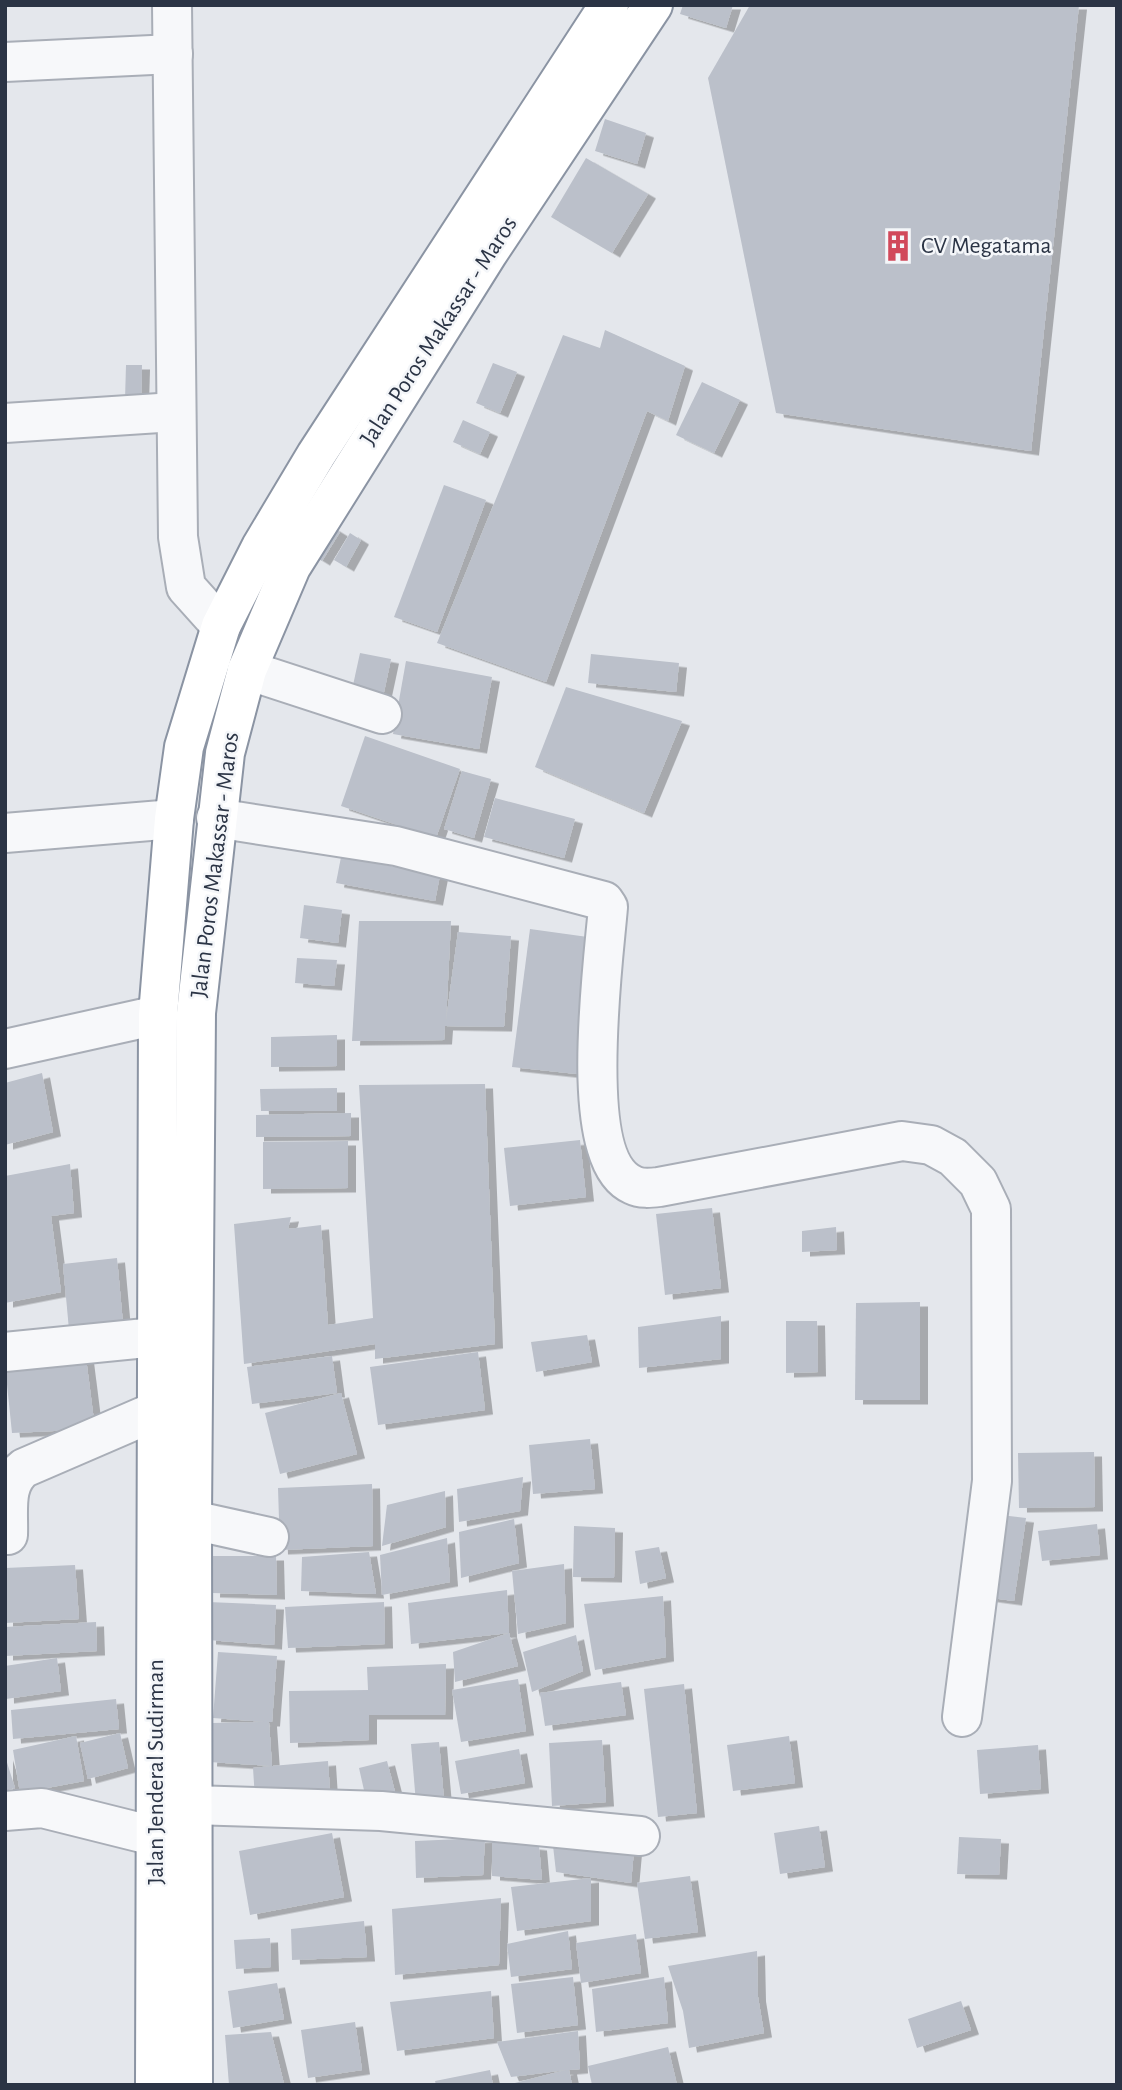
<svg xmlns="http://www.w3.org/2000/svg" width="1122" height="2090" viewBox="0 0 1122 2090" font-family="'Alegreya Sans',sans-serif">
<defs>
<filter id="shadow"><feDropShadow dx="8" dy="4.5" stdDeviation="0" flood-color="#0004"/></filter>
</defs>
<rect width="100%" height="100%" fill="#e4e7ec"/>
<!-- building -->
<g fill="#bbc0ca" filter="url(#shadow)">
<polygon points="683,5 733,5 726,28 680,14"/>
<polygon points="750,5 1079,5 1031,451 776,413 708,78"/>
<polygon points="605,119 646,133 637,164 595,151"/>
<polygon points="586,158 648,194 612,253 551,217"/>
<polygon points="605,330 685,366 668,421 647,411 546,682 437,643 563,335 600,348"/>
<polygon points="493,363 517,372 500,413 476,403"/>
<polygon points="126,365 142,365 141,400 125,400"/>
<polygon points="702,382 740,400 714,453 676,435"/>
<polygon points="463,420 490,432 480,454 453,442"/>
<polygon points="444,485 486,500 437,632 394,617"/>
<polygon points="327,524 340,532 322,561 309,553"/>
<polygon points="350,533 361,540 346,567 334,560"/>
<polygon points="360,653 391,659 381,706 350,699"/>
<polygon points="591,654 679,663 676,692 588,683"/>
<polygon points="406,661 492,677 479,749 393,734"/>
<polygon points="566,687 682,721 644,813 535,767"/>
<polygon points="365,736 460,769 436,838 341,806"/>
<polygon points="462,771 491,779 474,838 444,829"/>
<polygon points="495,798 575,819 564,858 484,837"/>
<polygon points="341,857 440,875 435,901 336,883"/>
<polygon points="304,905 342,910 338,943 300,938"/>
<polygon points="359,921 451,921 446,1021 458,932 511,936 504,1027 445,1026 444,1040 352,1041"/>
<polygon points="530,929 595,938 577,1074 512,1067"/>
<polygon points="297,958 337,960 334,986 295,983"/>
<polygon points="337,1035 337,1066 271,1067 271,1037"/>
<polygon points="42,1073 53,1132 5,1145 5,1083"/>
<polygon points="485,1084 495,1344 375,1359 375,1344 244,1364 234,1224 291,1217 288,1229 321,1225 328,1325 373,1318 359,1085"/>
<polygon points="337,1088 337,1111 261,1111 260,1089"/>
<polygon points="351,1113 351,1136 256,1137 256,1115"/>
<polygon points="580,1140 586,1197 510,1206 504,1148"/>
<polygon points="348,1141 348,1188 263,1189 263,1142"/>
<polygon points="70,1164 74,1213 51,1216 61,1292 5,1303 5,1176"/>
<polygon points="712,1208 721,1288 665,1295 656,1214"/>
<polygon points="836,1227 837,1250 802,1252 802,1231"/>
<polygon points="117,1258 123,1324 69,1330 63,1264"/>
<polygon points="920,1302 920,1400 855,1400 856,1303"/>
<polygon points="721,1316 721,1359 639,1368 638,1327"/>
<polygon points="786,1321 817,1321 818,1372 786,1373"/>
<polygon points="587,1335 592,1362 536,1372 531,1342"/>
<polygon points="478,1352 485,1410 378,1425 370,1367"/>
<polygon points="332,1356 337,1393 252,1404 247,1367"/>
<polygon points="86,1358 95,1429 12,1433 5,1365"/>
<polygon points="341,1393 357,1454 280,1474 265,1413"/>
<polygon points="590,1439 595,1489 533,1494 529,1445"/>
<polygon points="1094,1452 1095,1507 1019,1508 1018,1453"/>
<polygon points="523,1477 520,1511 459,1522 457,1489"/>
<polygon points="372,1484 373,1546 280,1550 278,1488"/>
<polygon points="445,1491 446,1527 382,1546 387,1505"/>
<polygon points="982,1513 1026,1518 1014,1601 970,1595"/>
<polygon points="514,1519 519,1563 461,1578 459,1532"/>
<polygon points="1097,1524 1100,1555 1042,1561 1038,1531"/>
<polygon points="574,1526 615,1528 614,1578 573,1577"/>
<polygon points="447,1538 450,1582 382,1595 380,1555"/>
<polygon points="659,1547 666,1578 640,1584 635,1551"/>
<polygon points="369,1552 376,1594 301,1591 302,1557"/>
<polygon points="213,1556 276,1556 277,1595 212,1593"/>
<polygon points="564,1564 566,1623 518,1634 512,1571"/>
<polygon points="75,1565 79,1619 5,1623 5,1568"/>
<polygon points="507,1590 509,1633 411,1644 408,1603"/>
<polygon points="663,1596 666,1657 595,1670 584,1604"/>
<polygon points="208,1602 276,1605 274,1645 208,1640"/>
<polygon points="384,1602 385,1644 288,1648 285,1607"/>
<polygon points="96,1622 97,1651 5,1656 5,1627"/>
<polygon points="509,1633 518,1666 455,1682 453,1652"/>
<polygon points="576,1635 583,1671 532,1692 523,1652"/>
<polygon points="218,1652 277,1656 272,1722 269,1722 272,1766 328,1761 330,1792 255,1799 253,1768 272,1766 209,1762 211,1723 264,1722 213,1718"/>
<polygon points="57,1658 61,1691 6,1699 5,1666"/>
<polygon points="446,1664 445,1715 369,1715 369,1740 290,1743 289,1691 368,1690 367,1667"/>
<polygon points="518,1679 526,1731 461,1742 452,1690"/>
<polygon points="621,1682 626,1715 545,1726 540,1693"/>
<polygon points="684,1684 697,1813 658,1817 644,1689"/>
<polygon points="116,1699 119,1729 13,1739 11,1710"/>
<polygon points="120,1733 128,1768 88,1779 80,1743"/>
<polygon points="76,1736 84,1781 20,1793 13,1750"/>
<polygon points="789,1736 795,1783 733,1791 727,1745"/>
<polygon points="602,1740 606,1802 552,1806 549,1743"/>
<polygon points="439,1742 444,1800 416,1803 411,1744"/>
<polygon points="1038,1745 1041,1789 980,1794 977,1750"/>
<polygon points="519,1749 525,1783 461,1794 455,1761"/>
<polygon points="5,1756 15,1788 5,1791"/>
<polygon points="387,1761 395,1792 366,1799 359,1768"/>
<polygon points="819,1826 825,1867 780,1874 774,1833"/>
<polygon points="332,1833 344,1897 250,1915 239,1851"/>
<polygon points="552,1837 634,1850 631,1883 556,1872"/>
<polygon points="959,1837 1001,1839 999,1875 957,1874"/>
<polygon points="485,1838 483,1875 416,1878 415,1841"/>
<polygon points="492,1840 539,1846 542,1880 492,1876"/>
<polygon points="690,1876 698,1932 645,1939 637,1883"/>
<polygon points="591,1878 591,1921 517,1931 511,1887"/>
<polygon points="501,1898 499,1965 395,1975 392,1909"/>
<polygon points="364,1921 367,1957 292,1960 291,1929"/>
<polygon points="568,1931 572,1969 511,1977 507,1944"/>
<polygon points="636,1934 641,1973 581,1983 576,1943"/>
<polygon points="270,1938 271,1967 236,1969 234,1940"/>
<polygon points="757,1951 758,1997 764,2033 689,2048 683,2011 668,1966"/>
<polygon points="573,1977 578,2025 517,2033 511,1984"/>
<polygon points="664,1977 668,2023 596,2032 592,1989"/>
<polygon points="277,1983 284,2019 233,2028 228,1991"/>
<polygon points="491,1991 494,2038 397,2051 390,2002"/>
<polygon points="961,2001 971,2030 917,2048 908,2019"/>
<polygon points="355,2022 362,2070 308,2078 301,2030"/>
<polygon points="578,2031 580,2069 569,2070 572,2085 507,2085 566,2070 511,2077 497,2042"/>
<polygon points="271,2032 284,2084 229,2085 225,2035"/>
<polygon points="668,2047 677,2085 592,2085 588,2066"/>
<polygon points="490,2070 493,2085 436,2085 435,2081"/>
</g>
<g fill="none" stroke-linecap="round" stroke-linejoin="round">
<defs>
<g id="minor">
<polyline points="172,5 178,537 186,587 221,626"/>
<polyline points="5,62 173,54"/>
<polyline points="5,423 175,412"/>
<polyline points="247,670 382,714"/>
<path d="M216,818L396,846L604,901L608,907C604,959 575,1160 633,1185C641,1189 650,1188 659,1187L902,1141L931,1145L953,1157L978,1182L991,1209L992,1481L962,1717"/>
<polyline points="5,833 174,819"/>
<polyline points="5,1049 158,1015"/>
<polyline points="5,1352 156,1337"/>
<polyline points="192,1520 269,1537"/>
<path d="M8,1535C9,1510 3,1484 24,1468L156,1411"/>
<polyline points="192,1805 381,1811 640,1836"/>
<polyline points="5,1811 42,1808 154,1836"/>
</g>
<g id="highway">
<polyline points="155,2085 158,1015 174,819 184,747 221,626 261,547 316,455 609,5"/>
<polyline points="193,2085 192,1520 196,1013 225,753 247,670 291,567 488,253 653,5"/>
</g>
</defs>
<!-- minor casing -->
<use href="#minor" stroke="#a9aeb7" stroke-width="42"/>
<!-- highway casing -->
<use href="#highway" stroke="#8b94a3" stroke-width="42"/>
<!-- minor -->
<use href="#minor" stroke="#f7f8fa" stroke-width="38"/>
<!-- highway -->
<use href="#highway" stroke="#fff" stroke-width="38"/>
</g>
<!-- icons -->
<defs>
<symbol id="building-bare" viewBox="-9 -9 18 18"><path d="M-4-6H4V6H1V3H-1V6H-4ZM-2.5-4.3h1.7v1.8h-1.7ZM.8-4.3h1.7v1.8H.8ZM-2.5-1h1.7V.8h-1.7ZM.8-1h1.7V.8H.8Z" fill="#d1495b" stroke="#f4f6f9" stroke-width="2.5" paint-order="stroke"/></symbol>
</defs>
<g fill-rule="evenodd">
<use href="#building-bare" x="876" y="224" width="44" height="44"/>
</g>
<g text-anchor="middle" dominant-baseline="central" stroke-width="5" stroke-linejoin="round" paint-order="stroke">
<!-- poi labels -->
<g font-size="24" fill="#2b3445" stroke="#f4f6f9" text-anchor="start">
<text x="921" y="246">CV Megatama</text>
</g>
<!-- street labels -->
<g font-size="24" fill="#2b3445" stroke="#f4f6f9">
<text transform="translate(439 331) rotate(-57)">Jalan Poros Makassar - Maros</text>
<text transform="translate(215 865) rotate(-83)">Jalan Poros Makassar - Maros</text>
<text transform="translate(156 1772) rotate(-90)">Jalan Jenderal Sudirman</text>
</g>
</g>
<!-- border -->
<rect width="1122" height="2090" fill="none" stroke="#2b3445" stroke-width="14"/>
</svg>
